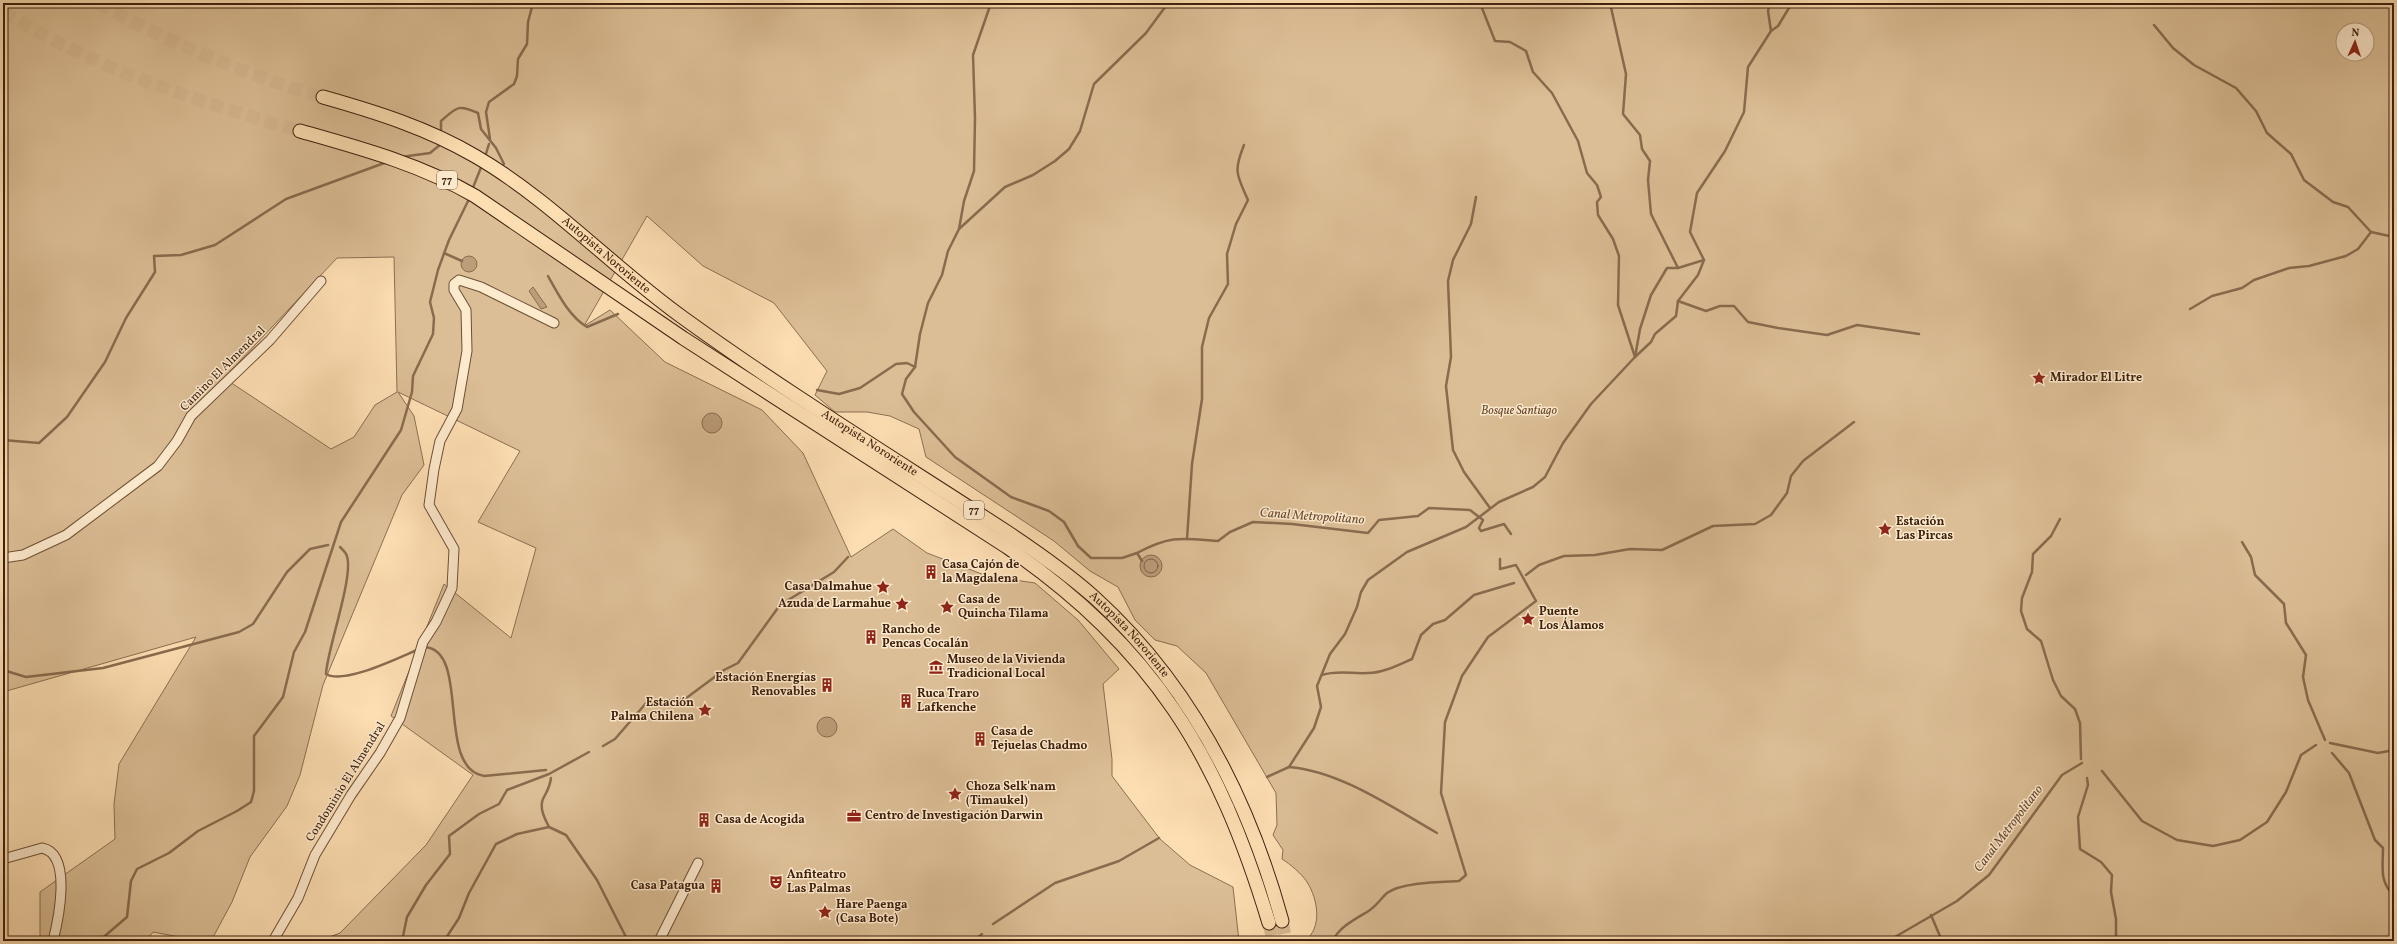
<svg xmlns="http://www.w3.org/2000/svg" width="2397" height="944" viewBox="0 0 2397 944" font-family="Vollkorn,serif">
<rect width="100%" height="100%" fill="#fddeb2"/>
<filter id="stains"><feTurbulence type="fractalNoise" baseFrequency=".005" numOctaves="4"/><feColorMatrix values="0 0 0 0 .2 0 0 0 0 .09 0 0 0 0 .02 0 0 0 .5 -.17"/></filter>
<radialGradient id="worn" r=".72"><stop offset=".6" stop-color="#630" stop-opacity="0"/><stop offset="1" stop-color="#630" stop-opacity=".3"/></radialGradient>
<!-- green -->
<path fill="#dcbe96" stroke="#8c6f52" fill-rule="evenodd" d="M3,3H2394V941H1304C1323,929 1318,899 1307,882C1302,874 1290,864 1282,859L1283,850L1273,835L1277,825L1276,793L1206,673L1177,646L1155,640L1135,620L1118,587L1090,571L1054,541L926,457L919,429L890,416L867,412H835L815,395L827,371L774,303L703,266L647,216L584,326L610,310L665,362L762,410L803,453L851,557L893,529L927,553L987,576L1035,583L1078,620L1119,669L1103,684L1112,759V776L1160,839L1190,865L1233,887L1239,941H319L340,933L426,845L473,775L391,716L444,584L511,638L536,548L478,522L520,451L398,392L414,416L424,465L402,495L323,685L300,775L287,806L250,857L232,902L211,941H200L153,932L146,941H40V892L115,839L114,804L119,764L196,637L3,692ZM2343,30H2367V54H2343ZM394,257L397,392L375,405L354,437L331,449L224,378L337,258Z"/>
<!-- water -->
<g fill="#bc9d7a" stroke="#896b4e">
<circle cx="469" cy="264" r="8"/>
<polygon points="533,287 547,307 541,309 529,291"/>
<circle cx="712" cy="423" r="10"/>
<circle cx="1151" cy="566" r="11"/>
<circle cx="827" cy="727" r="10"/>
</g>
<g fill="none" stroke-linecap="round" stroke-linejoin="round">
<!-- shore -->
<circle stroke="#7c5e44" stroke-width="1" cx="1151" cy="566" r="7"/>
<!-- stream -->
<g stroke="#896b4e" stroke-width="2.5">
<polyline points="1480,3 1495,41 1510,42 1526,51 1533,72 1552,93 1578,141 1587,173 1597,185 1601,197 1597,202 1598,215 1613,239 1619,256 1618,305 1635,357 1651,342 1655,334 1676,316 1678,301 1698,275 1704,260"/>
<polyline points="1610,3 1626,74 1623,114 1640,135 1642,149 1650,161 1648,180 1651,214 1678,268"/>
<polyline points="1770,3 1768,11 1771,31"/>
<polyline points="2154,25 2173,48 2194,65 2236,88 2256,111 2267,133 2291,154 2304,180 2333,202 2348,207 2371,232 2394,237"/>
<path d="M441,133V121C457,107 458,104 478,113L481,129L496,148L504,164"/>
<polyline points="490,139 486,112 489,102 514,84 517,76 518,59 527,44 528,22 533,3"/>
<polyline points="401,157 430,153 441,144"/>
<polyline points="485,157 489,144"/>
<polyline points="472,190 482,165"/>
<polyline points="1476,197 1471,224 1453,260 1448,281 1451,357 1446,386 1453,450 1464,472 1490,508"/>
<polyline points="959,229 1005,187 1033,175 1055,161 1069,149 1080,131 1094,84 1146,33 1168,3"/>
<polyline points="444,253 462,261"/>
<path d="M548,276C558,294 569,316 587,327L618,314"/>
<polyline points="1678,301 1706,311 1720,306 1734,306 1748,322 1778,328 1827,335 1857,325 1919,334"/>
<polyline points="2190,309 2212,296 2242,288 2254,280 2289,268 2309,266 2346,256 2358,249 2371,232"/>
<polyline points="915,367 920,334 928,303 942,275 948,251 959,229 964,201 974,171 975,118 973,55 991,3"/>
<polyline points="915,367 906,379 902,394 914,412 955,457 1011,497 1049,511 1064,522 1078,546 1091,558 1122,558 1137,553"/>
<polyline points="817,390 839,394 860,388 896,364 907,363 915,367"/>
<polyline points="3,440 39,443 67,417 105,362 126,318 155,272 154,256 181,255 215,245 286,199 387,162"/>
<polyline points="2060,519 2051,536 2033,554 2032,572 2022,598 2021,611 2027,629 2041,641 2053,680 2061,696 2075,709 2080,723 2081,759"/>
<path d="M1187,539L1192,464L1202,399V347L1209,318L1228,284L1227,254L1236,224L1248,200C1237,175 1233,172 1244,145"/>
<polyline points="2242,542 2251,557 2255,575 2284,604 2286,623 2306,655 2303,677 2308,700 2325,740"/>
<path d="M340,547C342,549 345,552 346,554C356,571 327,649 326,674C343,685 398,658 417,650"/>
<path d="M1142,561L1137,553C1171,535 1181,538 1218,541L1230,532L1253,522L1292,524L1368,533L1379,520L1418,516L1429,508L1470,510L1483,520L1479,528L1481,531L1504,524L1511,534"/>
<polyline points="1526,575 1539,565 1564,556 1595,555 1630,549 1662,550 1713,526 1755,524 1771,515 1787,493 1791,476 1803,461 1854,422"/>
<path d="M425,647C471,651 435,768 484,776L546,770"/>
<polyline points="3,670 26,677 103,668 239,632 253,624 287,572 310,549 328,545"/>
<path d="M1322,675C1338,670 1351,674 1368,673C1383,673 1398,665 1412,659L1421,635L1433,624L1445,620L1474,595L1514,583"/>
<polyline points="2330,743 2378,753 2394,750"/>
<polyline points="603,746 615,739 647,702 685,699 724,670 738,663 780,605 834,572 848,557"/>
<path d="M2332,753L2349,773L2375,840L2383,848C2383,868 2379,881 2394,896"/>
<path d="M1289,767C1340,771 1393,808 1437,833"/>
<polyline points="2102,771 2142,821 2177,840 2213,846 2240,840 2267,822 2286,792 2301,755 2316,745"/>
<polyline points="1267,777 1289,767 1314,728 1321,707 1317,686 1330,654 1345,634 1357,607 1361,592 1368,580 1407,552 1466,527 1499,502 1533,487 1545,477 1563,443 1591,404 1635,357 1640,329 1651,295 1667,268 1678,268 1704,260 1690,232 1697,193 1725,151 1744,112 1748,67 1771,31 1778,26 1792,3"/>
<polyline points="2087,778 2088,785 2078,817 2080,849 2101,862 2112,875 2111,892 2116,919 2116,941"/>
<path d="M549,827C545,819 539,808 543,799C547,791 550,787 551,778"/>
<polyline points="1931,915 1942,941"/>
<polyline points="993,924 1055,883 1119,861 1159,838"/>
<polyline points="99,941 127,917 131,881 137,869 169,853 198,831 237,811 251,802 254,791 254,736 283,697 294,652 305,632 341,522 401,430 412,392 413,376 433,334 434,318 430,302 438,270 449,240 470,197"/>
<polyline points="402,941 407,917 426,885 450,854 449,836 479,814 499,804 507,790 549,774 589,752"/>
<polyline points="444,941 459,918 469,893 496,844 517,834 549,827 566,835 597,880 628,941"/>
<polyline points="974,941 982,934"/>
<path d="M1333,941C1338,928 1355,919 1367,912C1377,906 1380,899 1387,893C1402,882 1441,882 1459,881L1466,875L1441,793L1445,722L1462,676L1488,637L1536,601L1516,565L1500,569V559"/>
<polyline points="1888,941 1957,901 1989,875 2062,775 2082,763"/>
</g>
<!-- highway-tunnel -->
<g stroke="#d7b891" stroke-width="13" stroke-dasharray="13 6" stroke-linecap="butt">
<path d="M98,3C169,43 244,74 323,97"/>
<path d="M3,11C95,69 196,101 300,131"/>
<polyline points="1282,921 1286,941"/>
<polyline points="1269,923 1273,941"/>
</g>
<defs>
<g id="minor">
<polyline points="3,558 23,555 66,535 158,466 177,441 191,416 270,340 321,281"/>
<path d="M3,859L42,848C73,854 58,921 53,941"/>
<polyline points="273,941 298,898 315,855 351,795 380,753 400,718 423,642 436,622 452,588 454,549 429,505 434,469 440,441 457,409 467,351 466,310 454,290 454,284 459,280 481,287 554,323"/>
<polyline points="659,941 698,863"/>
</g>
<g id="highway">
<path id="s1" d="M323,97C376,112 427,128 475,156C551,200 611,266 682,317C787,393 898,461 1007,532C1037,552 1067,573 1094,597C1190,684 1248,797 1282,921"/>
<path d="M300,131C360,148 420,164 475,196L683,338L1007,547C1154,649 1218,754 1269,923"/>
</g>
</defs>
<!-- minor casing -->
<use href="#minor" stroke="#6d5036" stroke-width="11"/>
<!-- highway casing -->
<use href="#highway" stroke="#3d200d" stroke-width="15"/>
<!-- minor -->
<use href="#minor" stroke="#feeacd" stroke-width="9"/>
<!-- highway -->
<use href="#highway" stroke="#fddeb2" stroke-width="13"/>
</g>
<!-- icons -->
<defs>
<symbol id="sight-bare" viewBox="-9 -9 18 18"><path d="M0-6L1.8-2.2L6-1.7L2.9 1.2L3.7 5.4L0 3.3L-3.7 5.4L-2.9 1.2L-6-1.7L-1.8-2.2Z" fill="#8f2418" stroke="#feeacd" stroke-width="2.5" paint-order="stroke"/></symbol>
<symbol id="building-bare" viewBox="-9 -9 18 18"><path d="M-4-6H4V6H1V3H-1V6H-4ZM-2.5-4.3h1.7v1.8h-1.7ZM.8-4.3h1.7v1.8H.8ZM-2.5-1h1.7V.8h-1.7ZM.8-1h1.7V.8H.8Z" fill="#8f2418" stroke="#feeacd" stroke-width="2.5" paint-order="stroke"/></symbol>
<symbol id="museum-bare" viewBox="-9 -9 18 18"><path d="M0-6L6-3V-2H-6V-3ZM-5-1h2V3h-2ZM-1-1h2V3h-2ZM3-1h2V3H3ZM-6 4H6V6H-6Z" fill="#8f2418" stroke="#feeacd" stroke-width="2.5" paint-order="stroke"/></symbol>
<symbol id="office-bare" viewBox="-9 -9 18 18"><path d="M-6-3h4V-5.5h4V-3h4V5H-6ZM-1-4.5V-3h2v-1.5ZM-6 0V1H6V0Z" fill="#8f2418" stroke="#feeacd" stroke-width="2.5" paint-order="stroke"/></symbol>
<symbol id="theatre-bare" viewBox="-9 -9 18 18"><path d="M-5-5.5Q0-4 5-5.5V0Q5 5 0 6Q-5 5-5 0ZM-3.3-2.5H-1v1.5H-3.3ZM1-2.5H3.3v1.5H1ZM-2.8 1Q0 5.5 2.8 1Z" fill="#8f2418" stroke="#feeacd" stroke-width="2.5" paint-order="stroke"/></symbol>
</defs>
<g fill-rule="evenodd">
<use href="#sight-bare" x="2029" y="368" width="20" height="20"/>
<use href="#sight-bare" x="1875" y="519" width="20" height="20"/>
<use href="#building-bare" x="921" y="562" width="20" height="20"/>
<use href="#sight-bare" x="873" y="577" width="20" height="20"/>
<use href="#sight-bare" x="892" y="594" width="20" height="20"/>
<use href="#sight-bare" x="937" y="597" width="20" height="20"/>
<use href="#sight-bare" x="1518" y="609" width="20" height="20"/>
<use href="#building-bare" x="861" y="627" width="20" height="20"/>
<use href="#museum-bare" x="926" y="657" width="20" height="20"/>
<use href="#building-bare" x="817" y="675" width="20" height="20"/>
<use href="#building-bare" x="896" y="691" width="20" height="20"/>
<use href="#sight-bare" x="695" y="700" width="20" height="20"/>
<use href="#building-bare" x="970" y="729" width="20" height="20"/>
<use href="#sight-bare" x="945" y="784" width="20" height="20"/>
<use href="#office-bare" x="844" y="806" width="20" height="20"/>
<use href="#building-bare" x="694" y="810" width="20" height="20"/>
<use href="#theatre-bare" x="766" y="872" width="20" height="20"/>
<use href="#building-bare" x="706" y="876" width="20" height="20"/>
<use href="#sight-bare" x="815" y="902" width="20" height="20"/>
</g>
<g text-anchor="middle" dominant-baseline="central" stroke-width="3" stroke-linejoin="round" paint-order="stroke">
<!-- shield labels -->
<g fill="#feeacd" stroke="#775d47" stroke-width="1">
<rect x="437" y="171" width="20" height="18" rx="3"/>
<rect x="964" y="501" width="20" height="18" rx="3"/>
</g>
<g font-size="11" font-weight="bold" fill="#3d200d">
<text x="447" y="180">77</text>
<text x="974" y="510">77</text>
</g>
<!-- street labels -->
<g font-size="12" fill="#3d200d" stroke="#feeacd">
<text stroke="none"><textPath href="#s1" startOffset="328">Autopista Nororiente</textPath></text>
<text transform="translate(223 369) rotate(-45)">Camino El Almendral</text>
<text stroke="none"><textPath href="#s1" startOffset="652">Autopista Nororiente</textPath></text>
<text stroke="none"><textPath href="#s1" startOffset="976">Autopista Nororiente</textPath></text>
<text transform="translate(346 782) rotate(-58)">Condominio El Almendral</text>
</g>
<!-- poi labels -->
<g font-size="12" font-weight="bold" fill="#3d200d" stroke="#feeacd" text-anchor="start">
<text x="2050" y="378">Mirador El Litre</text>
<text x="1896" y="522">Estación<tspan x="1896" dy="14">Las Pircas</tspan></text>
<text x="942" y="565">Casa Cajón de<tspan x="942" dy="14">la Magdalena</tspan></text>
<text x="872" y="587" text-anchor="end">Casa Dalmahue</text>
<text x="958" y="600">Casa de<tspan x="958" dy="14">Quincha Tilama</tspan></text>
<text x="891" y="604" text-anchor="end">Azuda de Larmahue</text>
<text x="1539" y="612">Puente<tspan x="1539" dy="14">Los Álamos</tspan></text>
<text x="882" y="630">Rancho de<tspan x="882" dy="14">Pencas Cocalán</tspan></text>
<text x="947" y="660">Museo de la Vivienda<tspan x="947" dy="14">Tradicional Local</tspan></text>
<text x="816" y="678" text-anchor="end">Estación Energías<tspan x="816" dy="14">Renovables</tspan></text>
<text x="917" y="694">Ruca Traro<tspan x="917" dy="14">Lafkenche</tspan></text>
<text x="694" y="703" text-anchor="end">Estación<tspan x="694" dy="14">Palma Chilena</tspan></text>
<text x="991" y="732">Casa de<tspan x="991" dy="14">Tejuelas Chadmo</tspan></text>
<text x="966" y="787">Choza Selk'nam<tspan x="966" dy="14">(Timaukel)</tspan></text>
<text x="865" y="816">Centro de Investigación Darwin</text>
<text x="715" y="820">Casa de Acogida</text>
<text x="787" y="875">Anfiteatro<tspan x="787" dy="14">Las Palmas</tspan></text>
<text x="705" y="886" text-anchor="end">Casa Patagua</text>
<text x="836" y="905">Hare Paenga<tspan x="836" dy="14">(Casa Bote)</tspan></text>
</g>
<!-- park labels -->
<g font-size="12" font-style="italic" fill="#65482f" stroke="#feeacd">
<text x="1519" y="411">Bosque Santiago</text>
</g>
<!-- water labels -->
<g font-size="13" font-style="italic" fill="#694c33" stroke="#feeacd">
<text transform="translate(1312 517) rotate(4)">Canal Metropolitano</text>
<text transform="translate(2009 829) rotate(-53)">Canal Metropolitano</text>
</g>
</g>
<!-- margin -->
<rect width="2397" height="944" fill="none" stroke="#fddeb2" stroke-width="16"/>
<rect x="4" y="4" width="2389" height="936" fill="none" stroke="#3d200d" stroke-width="2"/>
<rect x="8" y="8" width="2381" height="928" fill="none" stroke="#3d200d"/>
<!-- north arrow -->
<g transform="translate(2355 42) rotate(3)"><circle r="19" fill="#feeacd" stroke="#b19980"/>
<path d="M0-3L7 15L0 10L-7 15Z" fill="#8f2418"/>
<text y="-6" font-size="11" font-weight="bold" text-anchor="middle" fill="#3d200d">N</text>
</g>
<rect width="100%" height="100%" filter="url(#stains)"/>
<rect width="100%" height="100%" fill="url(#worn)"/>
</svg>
